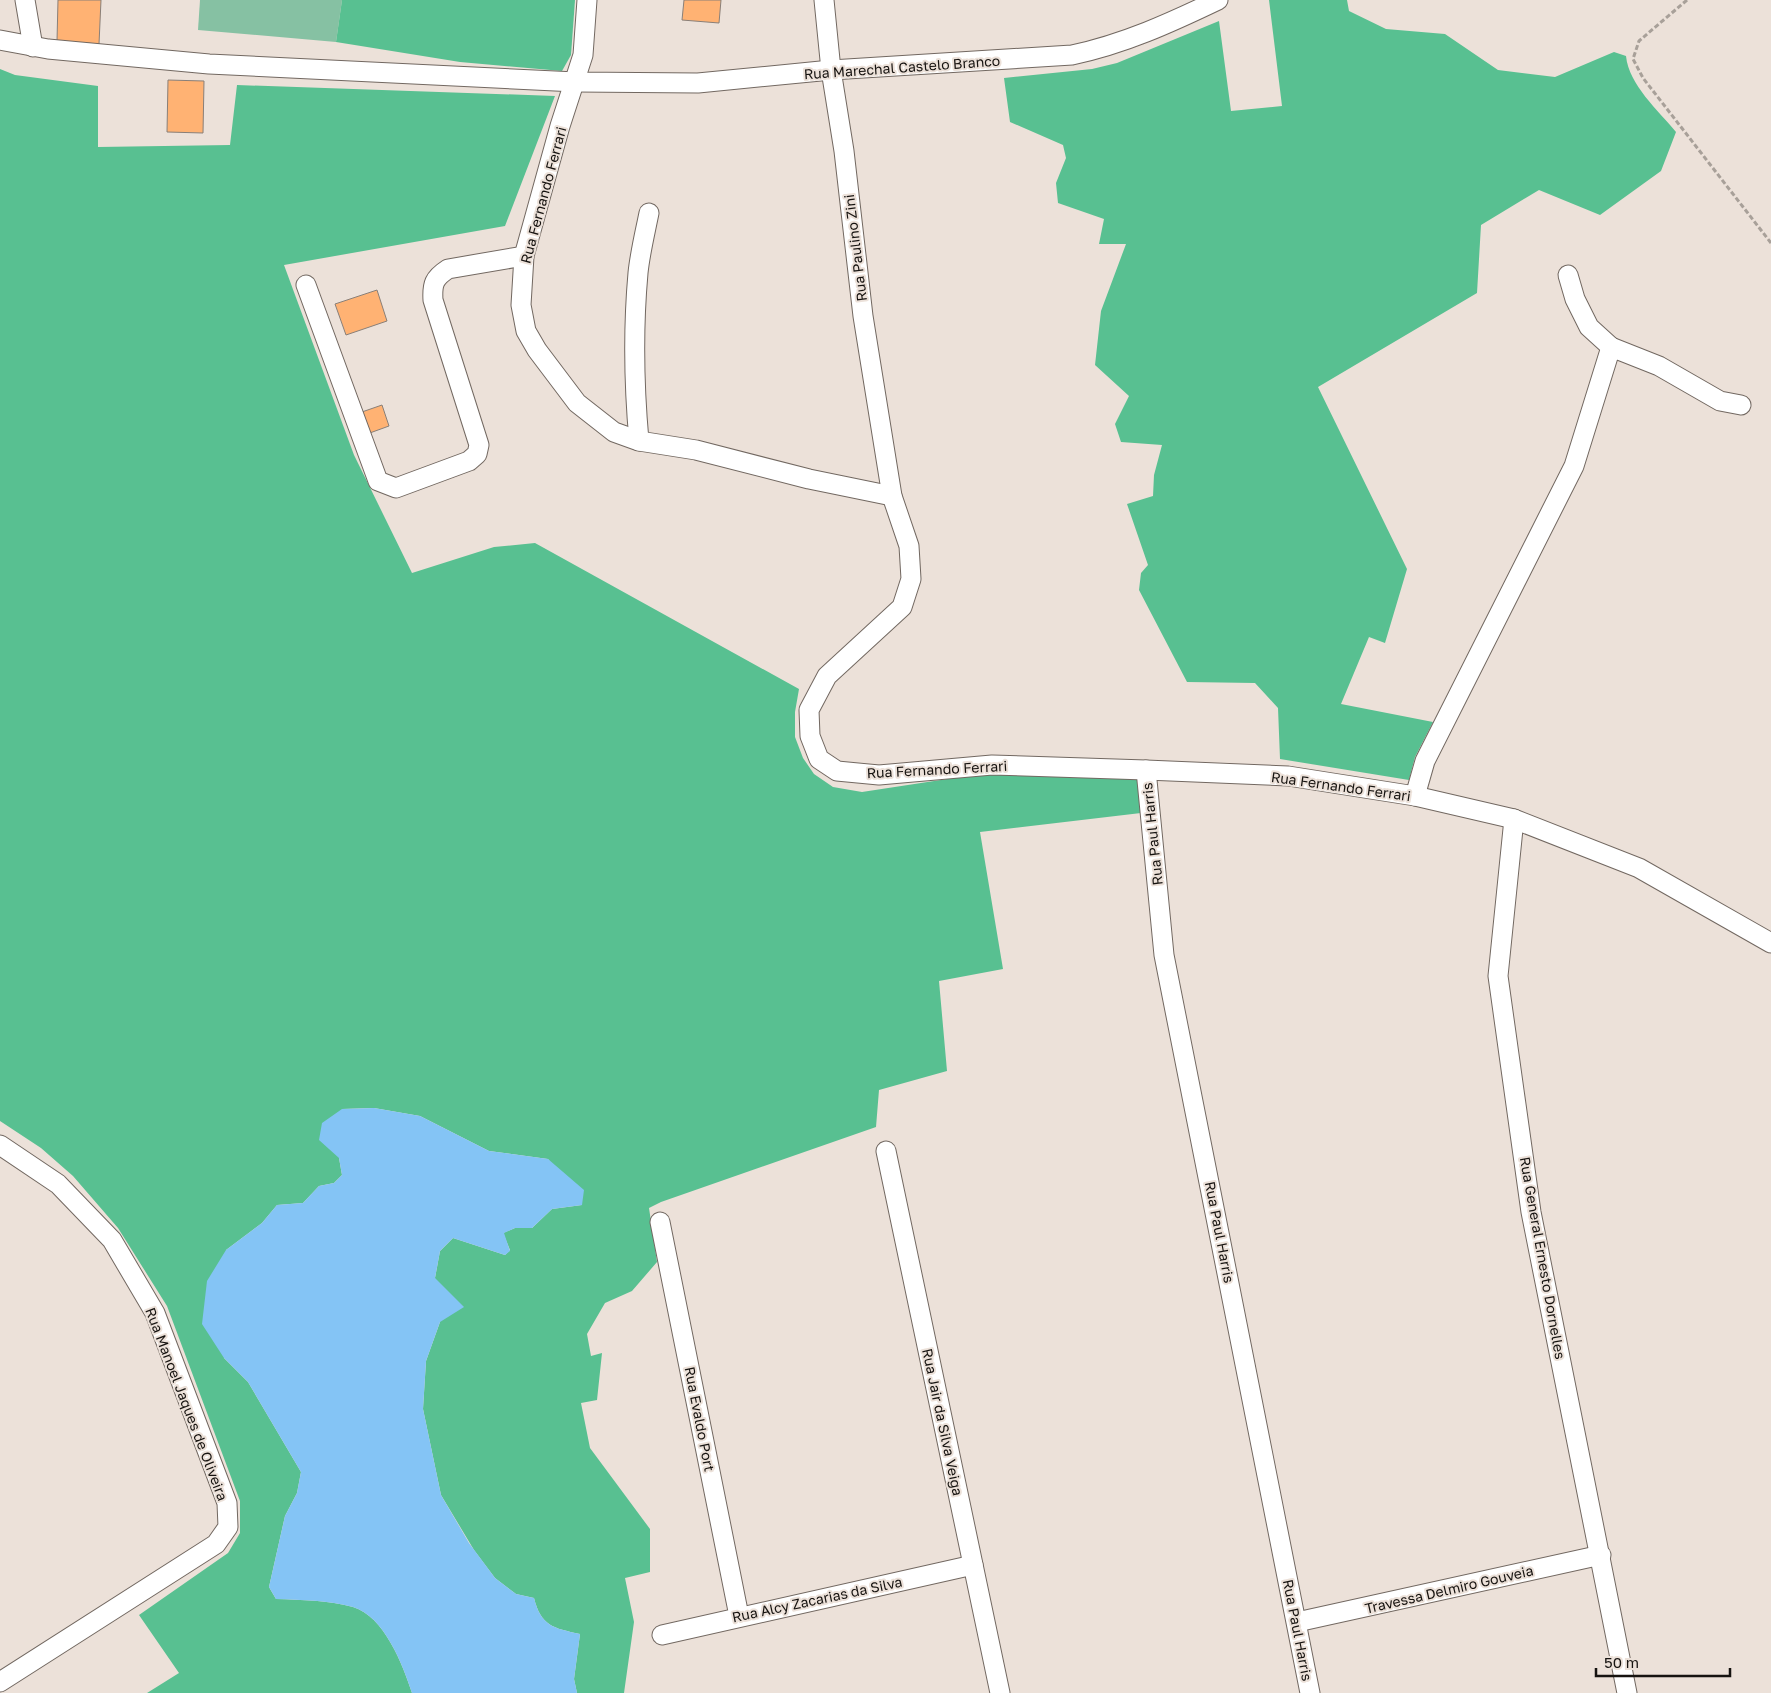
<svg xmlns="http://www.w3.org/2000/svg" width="1771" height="1693" viewBox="0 0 1771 1693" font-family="'Golos Text',sans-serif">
<rect width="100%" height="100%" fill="#ece1d9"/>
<!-- green -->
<polygon fill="#86c1a3" points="200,0 342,0 336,42 198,30"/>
<!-- forest -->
<g fill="#58c091">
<polygon points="342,0 575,0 571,55 562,71 460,62 336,42"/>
<path d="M1269,0H1347L1349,11L1386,29L1445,34L1498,70L1555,77L1614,52L1626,56C1629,85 1658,110 1676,132L1661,171L1600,215L1539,190L1481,225L1477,293L1318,387L1407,569L1385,643L1369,637L1341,704L1433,722L1415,757L1409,780L1280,759L1278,708L1255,683L1187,682L1139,590L1141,573L1148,565L1127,504L1153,496L1154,475L1162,445L1121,442L1115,424L1129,396L1095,365L1101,311L1126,244H1099L1104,219L1058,203L1056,183L1066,158L1063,145L1010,122L1004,78L1092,69L1117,63L1219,21L1231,111L1282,106Z"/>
<path d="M0,69L15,75L98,86V147L230,145L237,85L555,96L505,226L284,265L354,455L412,573L494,547L535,543L799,689L795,712V737L803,758L814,774L833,787L862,792L993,772L1138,775L1141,813L980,832L1003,969L939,981L947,1071L879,1090L876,1127L661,1202L649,1208L657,1262L632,1291L605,1303L587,1334L591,1356L602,1353L597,1400L581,1403L590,1448L650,1529V1572L625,1578L634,1622L624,1693H577L574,1679L580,1634C553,1628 541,1626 534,1598L516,1594L495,1578L474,1550L441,1495L423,1409L426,1361L440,1322L435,1278L440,1251L453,1238L505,1255L510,1250L503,1233L515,1228H532L552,1209L582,1205L548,1159L489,1151L420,1116L374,1108L342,1109L339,1158L342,1175L334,1183L319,1186L303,1203L277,1205L262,1223L226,1250L224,1358L248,1382L301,1472L297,1493L285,1516L269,1587L276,1599C302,1600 328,1600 353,1607C384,1616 403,1665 412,1693H147L179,1673L139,1615L228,1553L240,1533V1501L167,1306L118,1228L73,1176L41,1148L0,1121Z"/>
</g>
<!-- water -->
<path fill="#84c4f5" d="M374,1108L420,1116L489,1151L548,1159L584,1190L582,1205L552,1209L532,1228H515L504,1233L510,1251L505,1255L453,1238L440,1251L435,1278L464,1307L440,1322L426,1361L423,1409L441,1495L469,1543L495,1578L516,1594L534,1598C541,1626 553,1628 580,1634L574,1679L577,1693H412C403,1665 384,1616 353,1607C328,1600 302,1600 276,1599L269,1587L285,1516L297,1493L301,1472L248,1382L224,1358L202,1324L207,1281L226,1250L262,1223L277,1205L303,1203L319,1186L334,1183L342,1175L339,1158L319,1140L322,1123L342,1109Z"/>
<!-- building -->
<g fill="#ffb273" stroke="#897f78">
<polygon points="58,0 101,0 99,44 57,41"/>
<polygon points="684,0 721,0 719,23 682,20"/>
<polygon points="168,80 204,81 203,133 167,132"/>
<polygon points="377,290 387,321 346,335 335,304"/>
<polygon points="382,405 389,426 367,434 359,413"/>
</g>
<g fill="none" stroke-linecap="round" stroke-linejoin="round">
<defs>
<g id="minor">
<polyline points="25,0 33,47"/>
<polyline points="587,0 583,55 560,126 524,256 521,305 526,331 537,350 577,403 614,432 639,441 696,450 809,479 892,496"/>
<polyline points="824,0 831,70 844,151 863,316 892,496 909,546 911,579 902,607 827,676 809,710 810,736 819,759 837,771 879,775 992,765 1146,770 1288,776 1415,796 1514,819 1639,868 1771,943"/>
<path d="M0,40L48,49L209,64L576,82L698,83L831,70L1072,55C1124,44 1170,23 1218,0"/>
<polyline points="1568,275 1575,299 1589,327 1611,347"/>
<path d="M306,285L378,481L396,488L469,461L477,454L479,445L433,300C432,284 434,278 448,269L524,256"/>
<path d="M639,441C634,386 633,329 638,273C640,253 645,233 649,213"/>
<polyline points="1146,770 1164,955 1310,1693"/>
<polyline points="1415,796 1425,761 1574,466 1611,347 1659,366 1720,401 1741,405"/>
<polyline points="1514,819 1498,976 1531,1212 1627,1693"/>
<polyline points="0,1145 58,1184 112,1240 155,1313 227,1503 228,1527 216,1544 0,1682"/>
<polyline points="886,1151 1000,1693"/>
<polyline points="660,1222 739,1616"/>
<polyline points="1297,1622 1601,1555"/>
<polyline points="662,1635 973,1565"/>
</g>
</defs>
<!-- minor casing -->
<use href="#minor" stroke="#726861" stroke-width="21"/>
<!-- path -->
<polyline stroke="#a8a099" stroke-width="3" stroke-dasharray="5 2.5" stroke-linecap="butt" points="1687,0 1639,41 1633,59 1643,78 1771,243"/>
<!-- minor -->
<use href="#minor" stroke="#fff" stroke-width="19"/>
</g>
<g text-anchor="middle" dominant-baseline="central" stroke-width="4" stroke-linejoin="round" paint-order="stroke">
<!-- street labels -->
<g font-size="14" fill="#161310" stroke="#ece1d9">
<text transform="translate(902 67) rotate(-4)">Rua Marechal Castelo Branco</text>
<text transform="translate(543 195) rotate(-75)">Rua Fernando Ferrari</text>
<text transform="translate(855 248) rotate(-97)">Rua Paulino Zini</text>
<text transform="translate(937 769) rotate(-3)">Rua Fernando Ferrari</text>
<text transform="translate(1341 786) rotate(8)">Rua Fernando Ferrari</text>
<text transform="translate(1152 834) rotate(-96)">Rua Paul Harris</text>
<text transform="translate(1220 1232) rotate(79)">Rua Paul Harris</text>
<text transform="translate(1543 1258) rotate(80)">Rua General Ernesto Dornelles</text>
<text transform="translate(187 1404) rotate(69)">Rua Manoel Jaques de Oliveira</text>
<text transform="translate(700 1419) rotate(79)">Rua Evaldo Port</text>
<text transform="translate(943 1422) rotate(78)">Rua Jair da Silva Veiga</text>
<text transform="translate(1449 1589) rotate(-13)">Travessa Delmiro Gouveia</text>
<text transform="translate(817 1599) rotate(-12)">Rua Alcy Zacarias da Silva</text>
<text transform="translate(1298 1630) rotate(79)">Rua Paul Harris</text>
</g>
</g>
<!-- scale -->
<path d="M1596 1668v8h134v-8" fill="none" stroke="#161310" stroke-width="2.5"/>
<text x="1604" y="1668" font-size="15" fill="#161310" stroke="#ece1d9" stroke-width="4" paint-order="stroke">50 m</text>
</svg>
